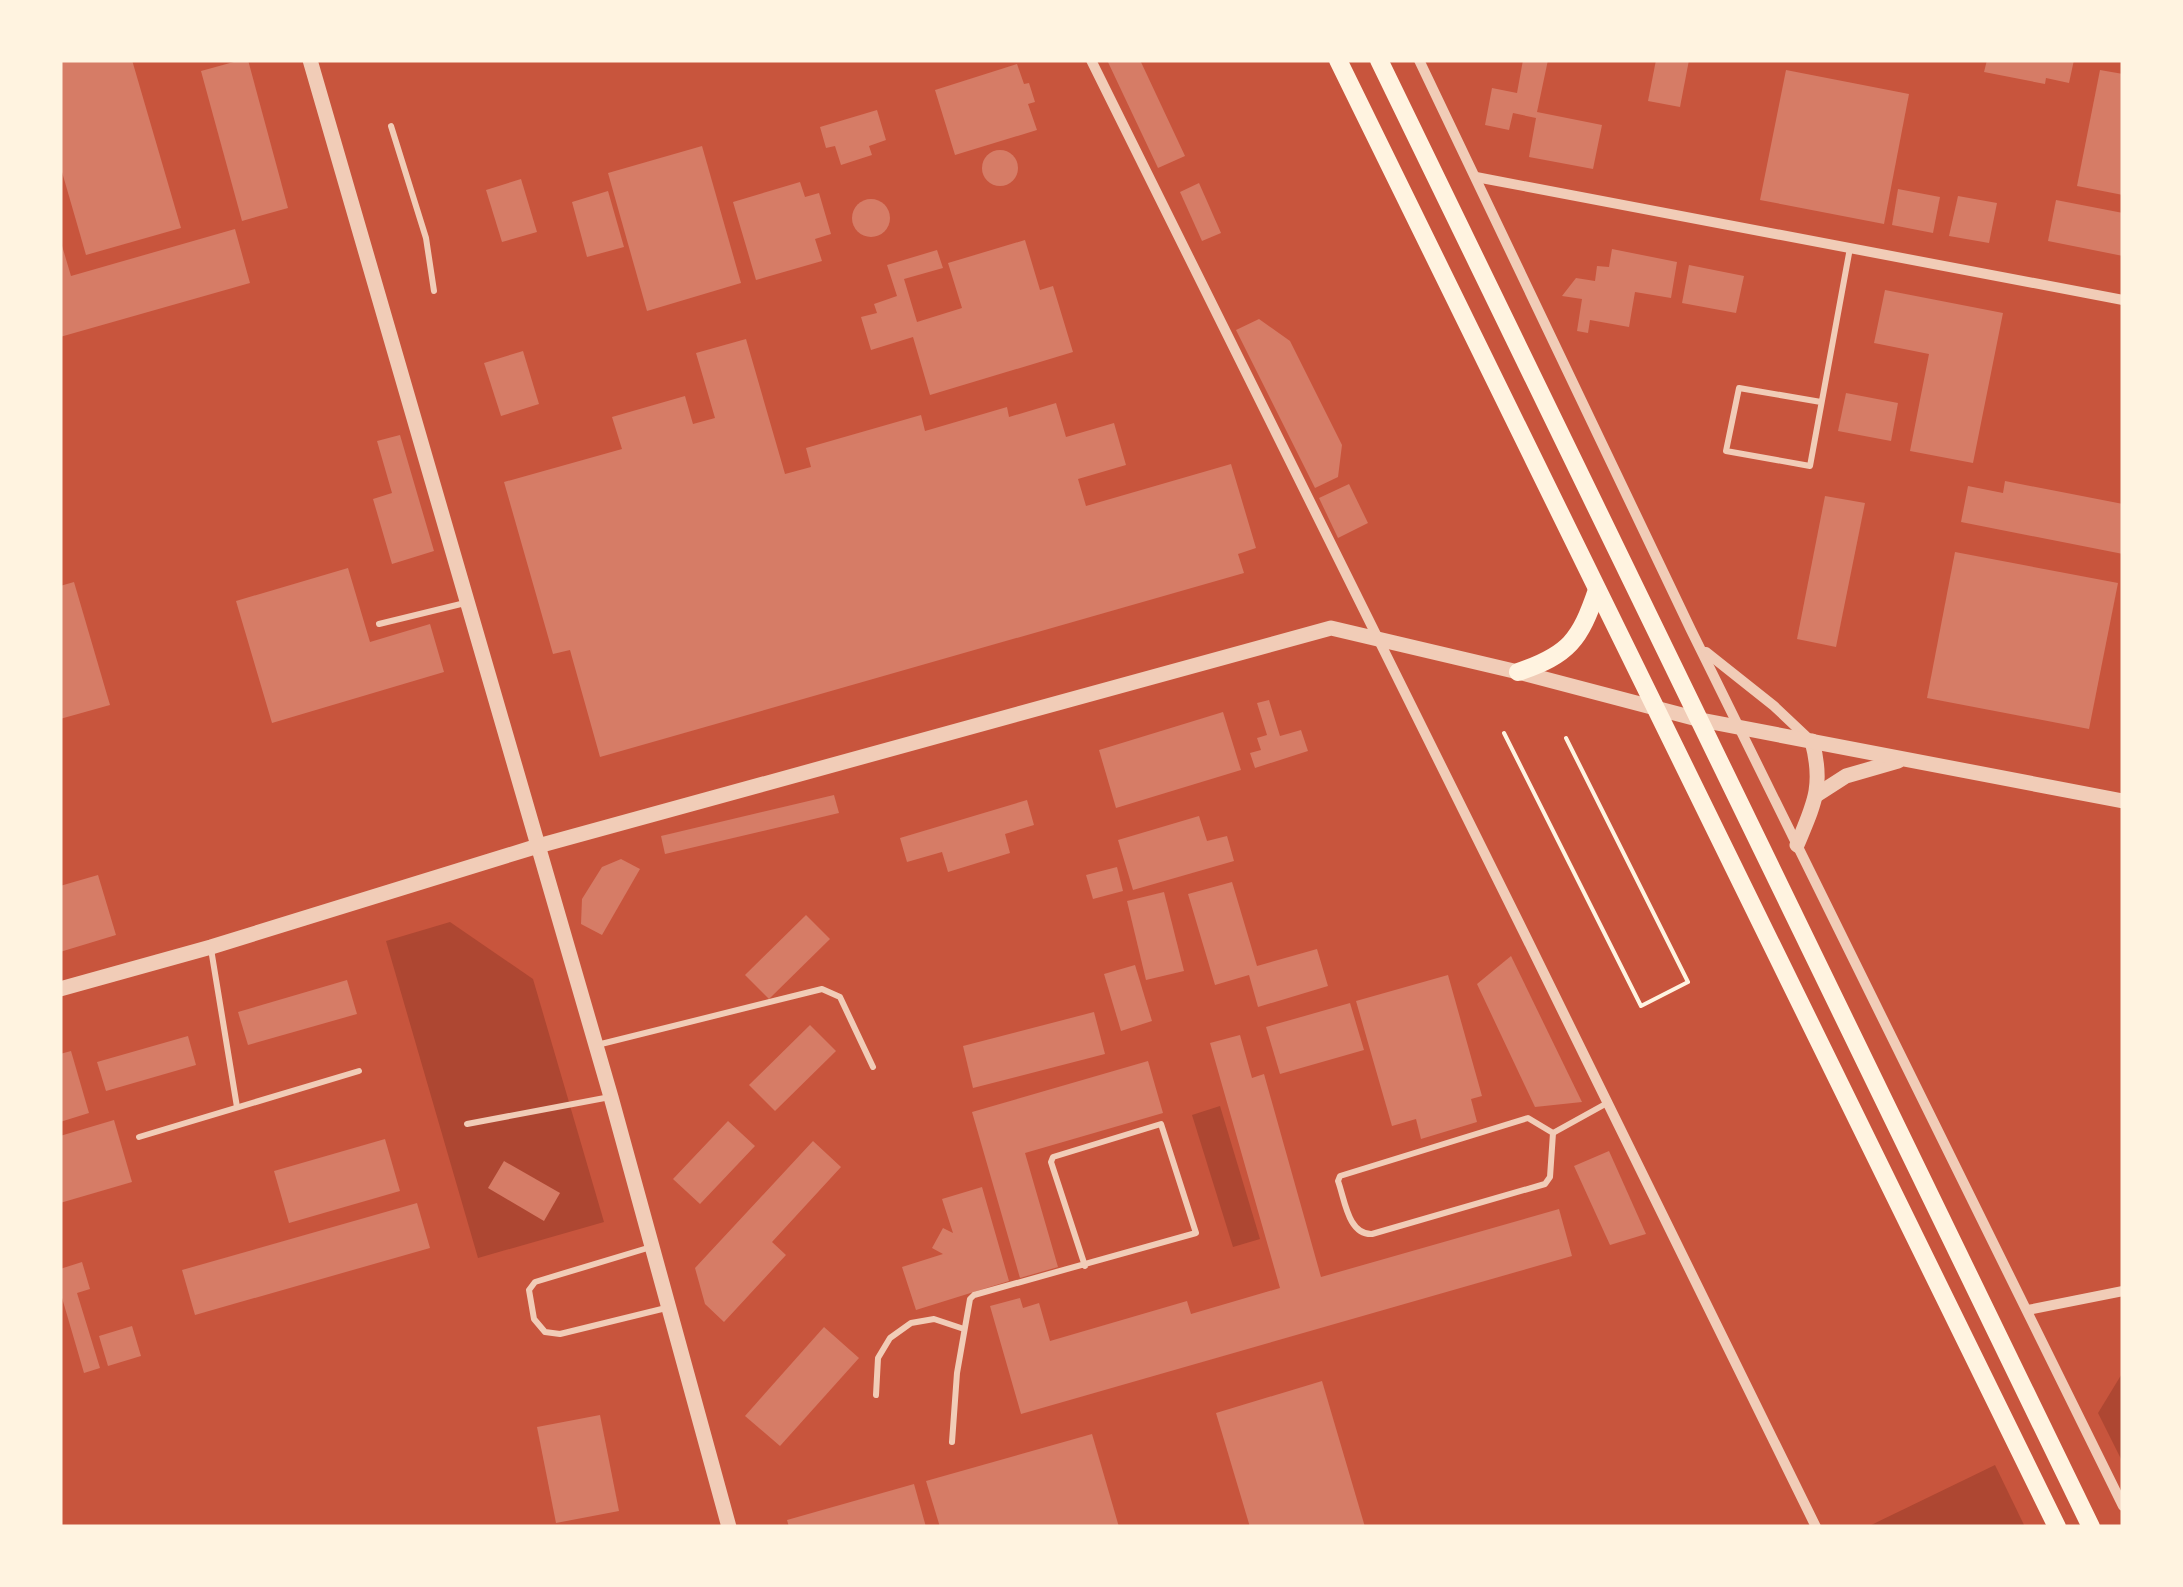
<svg xmlns="http://www.w3.org/2000/svg" width="2183" height="1587" viewBox="0 0 2183 1587" font-family="Karla,sans-serif">
<rect width="100%" height="100%" fill="#c8553d"/>
<!-- green -->
<g fill="#ae4732">
<polygon points="450,922 533,979 604,1222 478,1258 386,941"/>
<polygon points="1220,1106 1260,1239 1233,1247 1192,1115"/>
<polygon points="2123,1372 2123,1463 2098,1413"/>
<polygon points="1995,1465 2025,1527 1867,1527"/>
</g>
<!-- building -->
<g fill="#d67c66">
<polygon points="60,60 132,60 181,228 86,255 60,165"/>
<polygon points="241,60 248,60 288,208 242,221 201,71"/>
<polygon points="1107,60 1140,60 1185,156 1158,168"/>
<polygon points="1523,60 1548,60 1537,112 1602,125 1593,169 1529,157 1536,118 1513,113 1509,130 1485,125 1492,88 1517,93"/>
<polygon points="1656,60 1689,60 1680,107 1648,101"/>
<polygon points="1987,60 2074,60 2069,83 2046,78 2045,84 1984,72"/>
<polygon points="1017,64 1024,84 1029,83 1035,102 1028,104 1037,130 955,155 935,90"/>
<polygon points="1786,70 1909,94 1884,224 1760,200"/>
<polygon points="2100,70 2123,74 2123,195 2077,186"/>
<polygon points="877,110 886,140 869,146 872,155 841,165 835,146 826,148 820,127"/>
<polygon points="702,146 741,283 647,311 608,173"/>
<circle cx="1000" cy="168" r="18"/>
<polygon points="521,179 537,232 502,242 486,190"/>
<polygon points="800,182 805,197 819,193 831,234 815,239 822,261 756,280 733,202"/>
<polygon points="1199,183 1221,233 1202,241 1180,192"/>
<polygon points="1898,189 1940,197 1933,233 1892,225"/>
<polygon points="608,191 624,247 587,257 572,202"/>
<polygon points="1958,196 1997,203 1989,243 1949,236"/>
<circle cx="871" cy="218" r="19"/>
<polygon points="2056,200 2123,213 2123,256 2048,241"/>
<polygon points="235,229 250,283 60,337 60,239 71,276"/>
<polygon points="1025,240 1040,290 1053,286 1073,352 930,395 913,337 871,350 861,317 877,313 874,304 897,296 887,265 937,250 943,268 904,279 917,322 962,308 948,263"/>
<polygon points="1612,249 1677,262 1671,298 1635,292 1629,327 1590,320 1588,333 1577,331 1582,299 1562,296 1576,278 1595,281 1597,266 1609,267"/>
<polygon points="1689,265 1744,276 1736,313 1682,303"/>
<polygon points="1885,290 2003,313 1973,463 1910,451 1929,354 1874,343"/>
<polygon points="1259,319 1290,341 1342,445 1338,477 1315,488 1236,330"/>
<polygon points="746,339 785,474 811,467 806,448 921,415 925,431 1007,407 1009,417 1056,403 1066,437 1114,423 1126,465 1078,479 1086,506 1231,464 1256,548 1238,554 1244,573 600,757 570,650 553,654 504,482 622,449 612,417 685,396 693,424 715,418 696,353"/>
<polygon points="523,351 539,404 501,416 484,363"/>
<polygon points="1846,393 1898,403 1891,441 1838,431"/>
<polygon points="400,435 434,551 392,564 373,499 392,493 377,441"/>
<polygon points="2005,481 2123,504 2123,554 1961,522 1968,486 2003,493"/>
<polygon points="1349,484 1368,523 1338,538 1319,498"/>
<polygon points="1825,496 1865,503 1836,647 1797,639"/>
<polygon points="1955,552 2118,583 2089,729 1927,698"/>
<polygon points="348,568 370,642 430,624 444,672 272,723 236,601"/>
<polygon points="74,582 110,705 60,719 60,586"/>
<polygon points="1269,700 1280,736 1301,730 1308,751 1255,768 1250,753 1261,750 1257,738 1267,735 1257,703"/>
<polygon points="1223,712 1241,770 1116,808 1099,750"/>
<polygon points="834,795 839,813 665,854 661,836"/>
<polygon points="1027,800 1034,825 1005,834 1010,853 948,872 942,852 907,862 900,838"/>
<polygon points="1199,816 1207,841 1227,836 1234,861 1133,890 1118,840"/>
<polygon points="621,859 640,869 602,935 581,924 582,899 602,867"/>
<polygon points="1117,867 1123,891 1093,899 1086,875"/>
<polygon points="98,875 116,935 60,952 60,886"/>
<polygon points="1232,882 1257,966 1317,949 1328,986 1258,1007 1249,975 1215,985 1188,894"/>
<polygon points="1164,892 1184,971 1146,980 1127,901"/>
<polygon points="806,915 830,939 769,999 745,975"/>
<polygon points="1511,956 1582,1102 1535,1107 1477,984"/>
<polygon points="1135,965 1152,1021 1121,1031 1104,974"/>
<polygon points="1448,975 1482,1096 1471,1099 1477,1122 1421,1139 1416,1119 1392,1126 1356,1001"/>
<polygon points="347,980 357,1014 248,1045 238,1012"/>
<polygon points="1350,1003 1364,1050 1280,1074 1266,1027"/>
<polygon points="1094,1012 1105,1054 973,1088 963,1046"/>
<polygon points="810,1025 836,1051 775,1111 749,1085"/>
<polygon points="1240,1035 1252,1078 1264,1074 1321,1277 1559,1209 1572,1256 1021,1414 990,1306 1020,1298 1023,1308 1039,1303 1050,1341 1187,1301 1191,1314 1280,1288 1210,1043"/>
<polygon points="188,1036 196,1065 106,1091 97,1062"/>
<polygon points="71,1051 89,1113 60,1122 60,1054"/>
<polygon points="1148,1061 1163,1113 1025,1153 1058,1267 1020,1278 972,1112"/>
<polygon points="114,1120 132,1182 60,1203 60,1136"/>
<polygon points="728,1121 755,1146 700,1204 673,1179"/>
<polygon points="385,1139 400,1191 289,1223 274,1171"/>
<polygon points="813,1141 841,1167 772,1242 786,1255 724,1322 705,1304 695,1268"/>
<polygon points="1609,1151 1646,1234 1610,1245 1574,1166"/>
<polygon points="504,1161 560,1193 544,1221 488,1188"/>
<polygon points="982,1187 1009,1281 916,1310 902,1267 943,1254 932,1248 943,1228 953,1233 942,1199"/>
<polygon points="417,1203 430,1248 195,1315 182,1270"/>
<polygon points="82,1262 90,1289 77,1293 100,1368 84,1373 60,1291 60,1269"/>
<polygon points="132,1326 141,1356 108,1366 99,1336"/>
<polygon points="824,1327 859,1358 780,1446 745,1416"/>
<polygon points="1322,1381 1365,1527 1250,1527 1216,1413"/>
<polygon points="600,1415 619,1511 556,1523 537,1427"/>
<polygon points="1092,1434 1119,1527 940,1527 926,1481"/>
<polygon points="914,1484 926,1527 789,1527 787,1520"/>
</g>
<g fill="none" stroke-linecap="round" stroke-linejoin="round">
<!-- path -->
<polyline stroke="#fff3e0" stroke-width="4" points="1504,733 1641,1006 1688,982 1566,738"/>
<!-- service -->
<g stroke="#f1ccb7" stroke-width="6">
<polyline points="391,126 426,238 434,291"/>
<polyline points="1821,402 1739,388 1726,451 1810,466 1850,248"/>
<polyline points="379,624 465,603"/>
<polyline points="211,949 237,1107"/>
<polyline points="597,1045 822,989 840,997 873,1067"/>
<path d="M1528,1118L1553,1133L1550,1177L1545,1184L1372,1234C1348,1235 1345,1200 1338,1181L1340,1176Z"/>
<polyline points="467,1124 610,1097"/>
<polyline points="1553,1133 1609,1102"/>
<polyline points="139,1137 359,1071"/>
<polyline points="651,1247 535,1282 529,1290 534,1319 545,1332 560,1334 666,1308"/>
<polyline points="876,1395 878,1358 890,1338 911,1323 934,1319 964,1329"/>
<polyline points="952,1442 957,1373 970,1299 974,1295 1196,1233 1161,1124 1053,1157 1051,1162 1085,1266"/>
</g>
<!-- minor -->
<g stroke="#f1ccb7" stroke-width="10">
<path d="M1091,60C1332,550 1578,1036 1816,1527"/>
<polyline points="1419,60 1691,630 2123,1506"/>
<polyline points="1476,177 2123,300"/>
<polyline points="1706,652 1774,706 1811,741"/>
<polyline points="2028,1310 2123,1291"/>
</g>
<!-- tertiary -->
<g stroke="#f1ccb7" stroke-width="15">
<polyline points="310,60 611,1097 729,1527"/>
<polyline points="1818,794 1846,776 1898,761"/>
<path d="M1797,845C1814,804 1824,786 1812,741"/>
<polyline points="60,989 211,947 538,846 1331,628 1518,672 1701,720 2123,801"/>
</g>
<!-- secondary -->
<g stroke="#fff3e0" stroke-width="18">
<polyline points="1338,60 2057,1527"/>
<polyline points="1379,60 2091,1527"/>
<path d="M1518,672C1569,655 1580,640 1597,590"/>
</g>
</g>
<!-- border -->
<rect width="2183" height="1587" fill="none" stroke="#fff3e0" stroke-width="125"/>
</svg>
